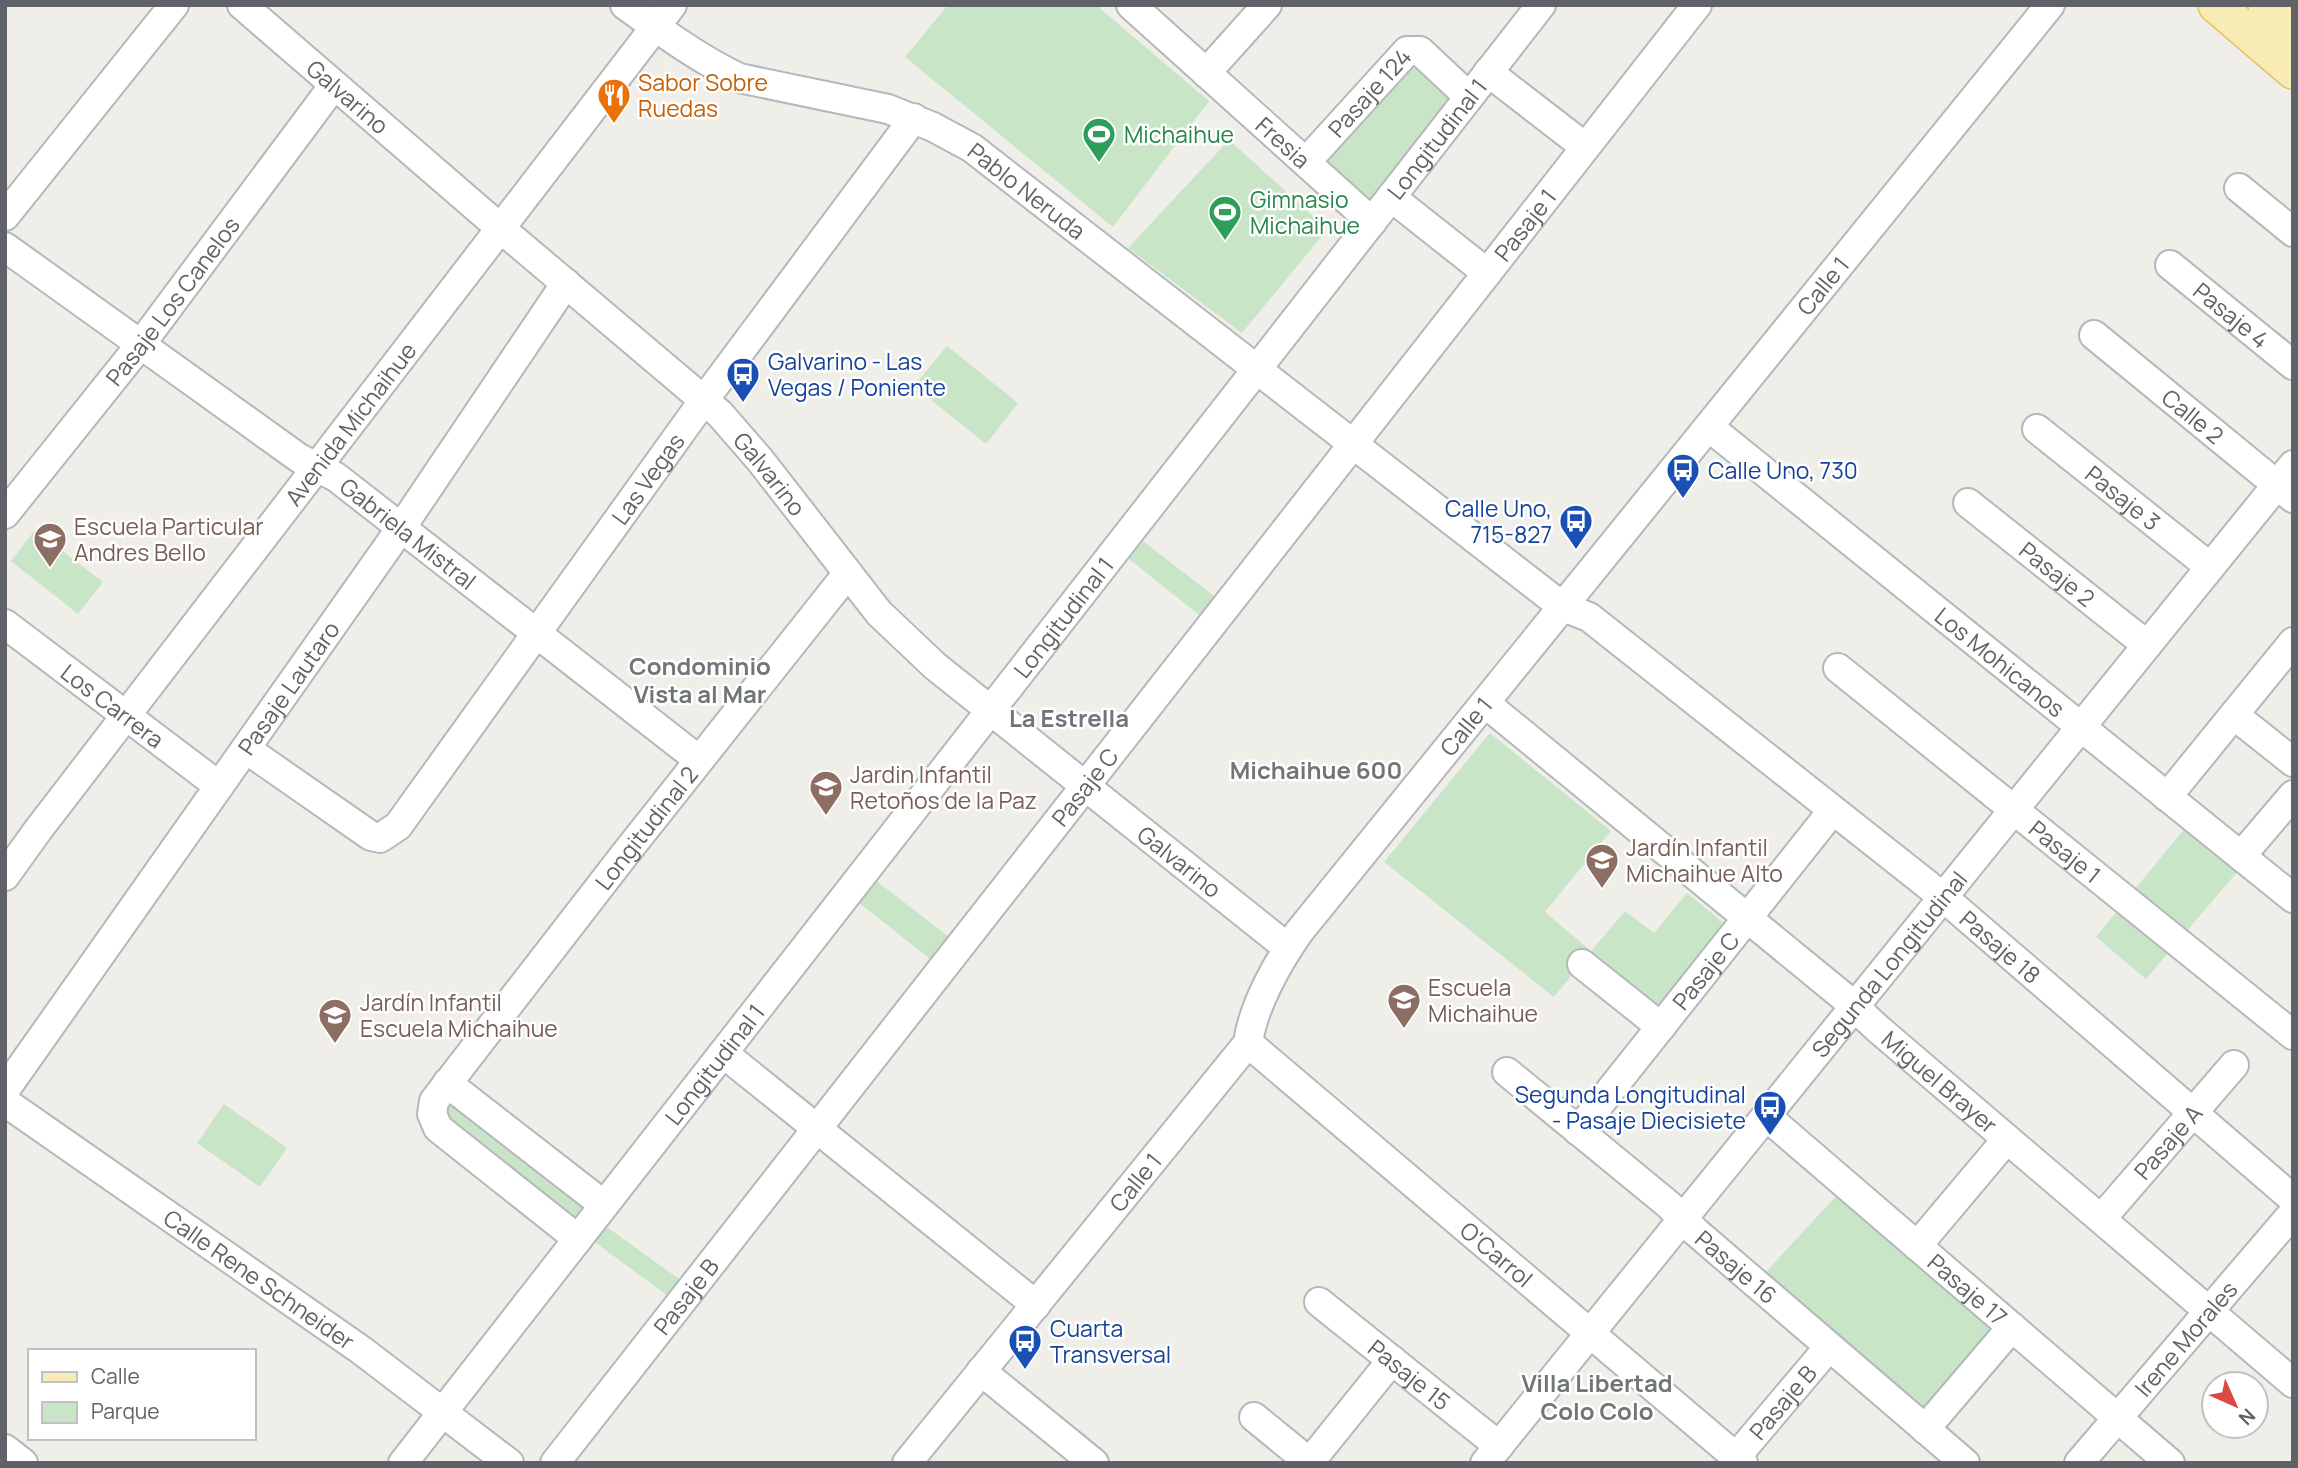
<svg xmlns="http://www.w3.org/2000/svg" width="2298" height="1468" viewBox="0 0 2298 1468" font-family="Manrope,sans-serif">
<rect width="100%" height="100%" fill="#f0eee8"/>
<!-- green -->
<g fill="#c8e5c7">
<polygon points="948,5 1096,5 1209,101 1113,227 905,57"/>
<polygon points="1409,61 1449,98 1369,202 1319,157"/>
<polygon points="1229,140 1322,224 1322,236 1242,333 1128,248"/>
<polygon points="947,346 1018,403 986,444 914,386"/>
<polygon points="35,530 103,582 78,614 11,561"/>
<polygon points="1143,541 1219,600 1204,619 1129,559"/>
<polygon points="1490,733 1611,831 1545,912 1591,951 1625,911 1654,933 1687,893 1731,929 1654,1014 1586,958 1554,997 1384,862"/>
<polygon points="2184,829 2237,872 2146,979 2096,937"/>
<polygon points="875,880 952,939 934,962 858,902"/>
<polygon points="224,1104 287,1148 260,1187 197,1143"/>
<polygon points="459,1104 588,1204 574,1224 441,1115 447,1105"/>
<polygon points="1838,1194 1994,1328 1926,1408 1764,1274"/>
<polygon points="604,1225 686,1284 672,1299 592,1240"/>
</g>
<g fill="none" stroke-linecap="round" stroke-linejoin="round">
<defs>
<g id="minor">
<path id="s1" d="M242,5L499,227L720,414L760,460L879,613L935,666L1288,948"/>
<path id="s2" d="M625,5C661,31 699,59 739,78L888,109L933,127L972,148L1563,607L1589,617L1943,897L2293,1199"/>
<path id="s3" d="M1131,5L1372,222"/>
<polyline points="1488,72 1585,147"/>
<polyline points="1206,73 1267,5"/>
<path id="s4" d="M1306,162L1407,51H1420L1469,97"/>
<polyline points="2239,188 2293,232"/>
<polyline points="1391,197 1487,273"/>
<polyline points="5,216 174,5"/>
<path id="s5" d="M5,247L299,458L336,477L699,760"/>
<path id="s6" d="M2170,265L2293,365"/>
<path id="s7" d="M2094,335L2293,498"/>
<path id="s8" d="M1709,427L2293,898"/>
<path id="s9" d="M2037,429L2210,567"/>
<path id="s10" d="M1968,503L2147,645"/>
<path id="s11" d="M5,514L141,344L334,85"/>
<path id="s12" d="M5,624L219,786"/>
<path id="s13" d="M1838,668L2293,1035"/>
<path id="s14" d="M1485,703L1845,998L1877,1028L2293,1383"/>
<polyline points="2234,715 2293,762"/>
<path id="s15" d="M246,749L371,836L380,838L398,826L704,400L914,118"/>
<polyline points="2167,797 2293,642"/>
<polyline points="2241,856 2293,795"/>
<path id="s16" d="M5,876L38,830L672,5"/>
<polyline points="1582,964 1661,1027"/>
<path id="s17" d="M1248,1043L1743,1463"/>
<polyline points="723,1053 1036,1305"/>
<path id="s18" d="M1507,1072L1669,1205L1696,1232L1965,1463"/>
<polyline points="447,1083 604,1205"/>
<path id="s19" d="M5,1090L401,528L566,283"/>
<path id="s20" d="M5,1102L361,1350L509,1463"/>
<path id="s21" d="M1766,1116L2170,1463"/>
<path id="s22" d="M1578,1131L1833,810"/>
<path id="s23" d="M2101,1219L2234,1065"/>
<path id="s24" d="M578,1239L438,1128L432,1114L434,1101L625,854L848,573"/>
<polyline points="1917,1246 2007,1139"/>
<path id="s25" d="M1319,1302L1499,1446"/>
<polyline points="981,1371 1094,1463"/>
<polyline points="1254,1417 1309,1462"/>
<polyline points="1925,1429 2012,1327"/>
<polyline points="5,1449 23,1463"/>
<path id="s26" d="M1736,1457L1829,1347"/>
<path id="s27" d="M403,1463L1541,5"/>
<path id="s28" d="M555,1463L1697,5"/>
<path id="s29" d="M907,1463L1248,1043C1253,1006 1278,962 1299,932L2050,5"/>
<polyline points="1309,1463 1392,1360"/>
<path id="s30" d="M1485,1463L2293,465"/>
<path id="s31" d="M2079,1463L2293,1213"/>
</g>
<g id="major">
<polyline points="2216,5 2293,71"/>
<polyline points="2266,5 2293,28"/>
</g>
</defs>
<!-- minor casing -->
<use href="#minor" stroke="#b5b8bb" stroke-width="32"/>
<!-- major casing -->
<use href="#major" stroke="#e6c06b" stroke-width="38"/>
<!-- minor -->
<use href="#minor" stroke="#fff" stroke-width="28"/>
<!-- major -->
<use href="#major" stroke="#f8ecb4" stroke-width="35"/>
</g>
<!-- icons -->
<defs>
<symbol id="restaurant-pin" viewBox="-11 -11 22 30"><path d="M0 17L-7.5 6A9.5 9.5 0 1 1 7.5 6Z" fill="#e8710a" stroke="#fff"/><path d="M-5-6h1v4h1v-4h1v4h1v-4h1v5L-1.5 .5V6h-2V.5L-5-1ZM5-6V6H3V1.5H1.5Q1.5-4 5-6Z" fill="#fff"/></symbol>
<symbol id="stadium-pin" viewBox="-11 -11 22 30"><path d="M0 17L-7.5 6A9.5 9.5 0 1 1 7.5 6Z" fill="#2e9e5b" stroke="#fff"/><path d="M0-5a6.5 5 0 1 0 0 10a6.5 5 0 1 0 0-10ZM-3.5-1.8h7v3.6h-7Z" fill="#fff"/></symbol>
<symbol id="bus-pin" viewBox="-11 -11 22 30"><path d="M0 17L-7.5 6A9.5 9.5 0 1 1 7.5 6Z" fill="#1a4fb4" stroke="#fff"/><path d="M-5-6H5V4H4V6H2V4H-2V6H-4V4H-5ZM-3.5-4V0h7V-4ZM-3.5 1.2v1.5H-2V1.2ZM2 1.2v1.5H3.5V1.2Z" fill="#fff"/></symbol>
<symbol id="school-pin" viewBox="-11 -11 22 30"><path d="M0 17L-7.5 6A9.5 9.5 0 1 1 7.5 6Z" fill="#8d6e63" stroke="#fff"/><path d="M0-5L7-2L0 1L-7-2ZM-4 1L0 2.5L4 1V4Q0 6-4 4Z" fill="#fff"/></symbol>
</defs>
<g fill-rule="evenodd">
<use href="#restaurant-pin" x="595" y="76" width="38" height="52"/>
<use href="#stadium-pin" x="1080" y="115" width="38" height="52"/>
<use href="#stadium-pin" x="1206" y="193" width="38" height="52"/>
<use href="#bus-pin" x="724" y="355" width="38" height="52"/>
<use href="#bus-pin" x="1664" y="451" width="38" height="52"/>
<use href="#bus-pin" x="1557" y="502" width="38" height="52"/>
<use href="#school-pin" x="31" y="520" width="38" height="52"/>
<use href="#school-pin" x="807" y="768" width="38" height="52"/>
<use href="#school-pin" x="1583" y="841" width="38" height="52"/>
<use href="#school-pin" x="1385" y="981" width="38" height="52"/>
<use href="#school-pin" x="316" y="996" width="38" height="52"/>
<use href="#bus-pin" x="1751" y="1088" width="38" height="52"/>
<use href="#bus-pin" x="1006" y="1322" width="38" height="52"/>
</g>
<g text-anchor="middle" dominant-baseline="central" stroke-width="5" stroke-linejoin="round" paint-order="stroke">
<!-- food labels -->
<g font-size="23" fill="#c56008" stroke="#fff" text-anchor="start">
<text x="638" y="82">Sabor Sobre<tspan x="638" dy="26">Ruedas</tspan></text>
</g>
<!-- street labels -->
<g font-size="23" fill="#5f6367" stroke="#fff">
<text stroke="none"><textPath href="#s1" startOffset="140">Galvarino</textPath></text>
<text stroke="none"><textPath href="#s4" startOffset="94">Pasaje 124</textPath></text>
<text stroke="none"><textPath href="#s27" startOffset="1680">Longitudinal 1</textPath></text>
<text stroke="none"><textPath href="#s3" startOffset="205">Fresia</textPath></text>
<text stroke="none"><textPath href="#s2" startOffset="450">Pablo Neruda</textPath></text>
<text stroke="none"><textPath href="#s28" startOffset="1573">Pasaje 1</textPath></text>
<text stroke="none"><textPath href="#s29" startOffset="1496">Calle 1</textPath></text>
<text stroke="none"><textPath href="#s11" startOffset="271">Pasaje Los Canelos</textPath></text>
<text stroke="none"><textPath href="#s6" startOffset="79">Pasaje 4</textPath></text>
<text stroke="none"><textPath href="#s7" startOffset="128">Calle 2</textPath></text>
<text stroke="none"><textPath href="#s16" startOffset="569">Avenida Michaihue</textPath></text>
<text stroke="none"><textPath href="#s1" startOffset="707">Galvarino</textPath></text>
<text stroke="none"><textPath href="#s15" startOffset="611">Las Vegas</textPath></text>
<text stroke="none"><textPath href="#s9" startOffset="110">Pasaje 3</textPath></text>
<text stroke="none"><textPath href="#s5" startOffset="495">Gabriela Mistral</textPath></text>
<text stroke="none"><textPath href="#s10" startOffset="114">Pasaje 2</textPath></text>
<text stroke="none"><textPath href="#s27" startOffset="1073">Longitudinal 1</textPath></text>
<text stroke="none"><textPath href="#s8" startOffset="374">Los Mohicanos</textPath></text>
<text stroke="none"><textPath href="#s19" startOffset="492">Pasaje Lautaro</textPath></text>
<text stroke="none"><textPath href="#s12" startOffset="135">Los Carrera</textPath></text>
<text stroke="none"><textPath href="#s29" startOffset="929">Calle 1</textPath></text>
<text stroke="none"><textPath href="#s28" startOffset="859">Pasaje C</textPath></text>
<text stroke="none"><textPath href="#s24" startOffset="553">Longitudinal 2</textPath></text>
<text stroke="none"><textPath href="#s13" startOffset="292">Pasaje 1</textPath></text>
<text stroke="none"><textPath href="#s1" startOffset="1274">Galvarino</textPath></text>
<text stroke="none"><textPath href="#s2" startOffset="1684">Pasaje 18</textPath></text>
<text stroke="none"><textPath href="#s30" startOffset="642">Segunda Longitudinal</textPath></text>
<text stroke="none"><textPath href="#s22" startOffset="205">Pasaje C</textPath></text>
<text stroke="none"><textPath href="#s27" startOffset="506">Longitudinal 1</textPath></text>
<text stroke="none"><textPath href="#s14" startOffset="592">Miguel Brayer</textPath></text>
<text stroke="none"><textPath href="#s23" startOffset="102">Pasaje A</textPath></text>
<text stroke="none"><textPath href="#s29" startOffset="362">Calle 1</textPath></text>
<text stroke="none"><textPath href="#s17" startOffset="326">O'Carrol</textPath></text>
<text stroke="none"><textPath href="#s18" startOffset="301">Pasaje 16</textPath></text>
<text stroke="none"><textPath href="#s20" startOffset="310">Calle Rene Schneider</textPath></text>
<text stroke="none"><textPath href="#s21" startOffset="266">Pasaje 17</textPath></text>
<text stroke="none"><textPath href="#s28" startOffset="212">Pasaje B</textPath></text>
<text stroke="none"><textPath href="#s31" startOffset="164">Irene Morales</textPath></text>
<text stroke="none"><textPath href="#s25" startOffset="116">Pasaje 15</textPath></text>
<text stroke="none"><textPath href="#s26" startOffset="72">Pasaje B</textPath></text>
</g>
<!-- leisure labels -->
<g font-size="23" fill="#27864d" stroke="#fff" text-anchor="start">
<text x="1124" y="134">Michaihue</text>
<text x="1250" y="199">Gimnasio<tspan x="1250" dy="26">Michaihue</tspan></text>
</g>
<!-- transit labels -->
<g font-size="23" fill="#164399" stroke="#fff" text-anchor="start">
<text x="768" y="361">Galvarino - Las<tspan x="768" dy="26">Vegas / Poniente</tspan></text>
<text x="1708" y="470">Calle Uno, 730</text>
<text x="1552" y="508" text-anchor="end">Calle Uno,<tspan x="1552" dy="26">715-827</tspan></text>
<text x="1746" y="1094" text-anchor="end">Segunda Longitudinal<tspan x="1746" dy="26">- Pasaje Diecisiete</tspan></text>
<text x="1050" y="1328">Cuarta<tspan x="1050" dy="26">Transversal</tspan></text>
</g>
<!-- education labels -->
<g font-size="23" fill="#785e54" stroke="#fff" text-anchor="start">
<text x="74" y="526">Escuela Particular<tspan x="74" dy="26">Andres Bello</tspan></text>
<text x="850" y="774">Jardin Infantil<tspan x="850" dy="26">Retoños de la Paz</tspan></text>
<text x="1626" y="847">Jardín Infantil<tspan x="1626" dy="26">Michaihue Alto</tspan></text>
<text x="1428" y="987">Escuela<tspan x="1428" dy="26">Michaihue</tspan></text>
<text x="360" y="1002">Jardín Infantil<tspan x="360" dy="26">Escuela Michaihue</tspan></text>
</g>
<!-- neighbourhood labels -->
<g font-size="24" font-weight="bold" fill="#707578" stroke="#fff">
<text x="700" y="665">Condominio<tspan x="700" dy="28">Vista al Mar</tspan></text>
<text x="1069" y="717">La Estrella</text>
<text x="1316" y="769">Michaihue 600</text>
<text x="1597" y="1382">Villa Libertad<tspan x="1597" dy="28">Colo Colo</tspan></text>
</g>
</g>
<!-- border -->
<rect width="2298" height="1468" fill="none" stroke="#5f6367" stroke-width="14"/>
<!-- legend -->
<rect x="28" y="1349" width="228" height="91" fill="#ffffff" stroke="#bfc1c2" stroke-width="2"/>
<rect x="42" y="1372" width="35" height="10" fill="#f8ecb4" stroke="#bfc1c2" stroke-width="2"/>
<text x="91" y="1384" font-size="21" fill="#5f6367">Calle</text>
<rect x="42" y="1402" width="35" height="21" fill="#c8e5c7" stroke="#bfc1c2" stroke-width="2"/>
<text x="91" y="1419" font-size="21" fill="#5f6367">Parque</text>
<!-- north arrow -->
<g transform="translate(2235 1405) rotate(135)"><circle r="33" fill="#ffffff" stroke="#bfc1c2" stroke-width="2"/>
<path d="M0-5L12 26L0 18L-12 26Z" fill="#db4a42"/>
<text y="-10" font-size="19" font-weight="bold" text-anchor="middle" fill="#5f6367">N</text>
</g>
</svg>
